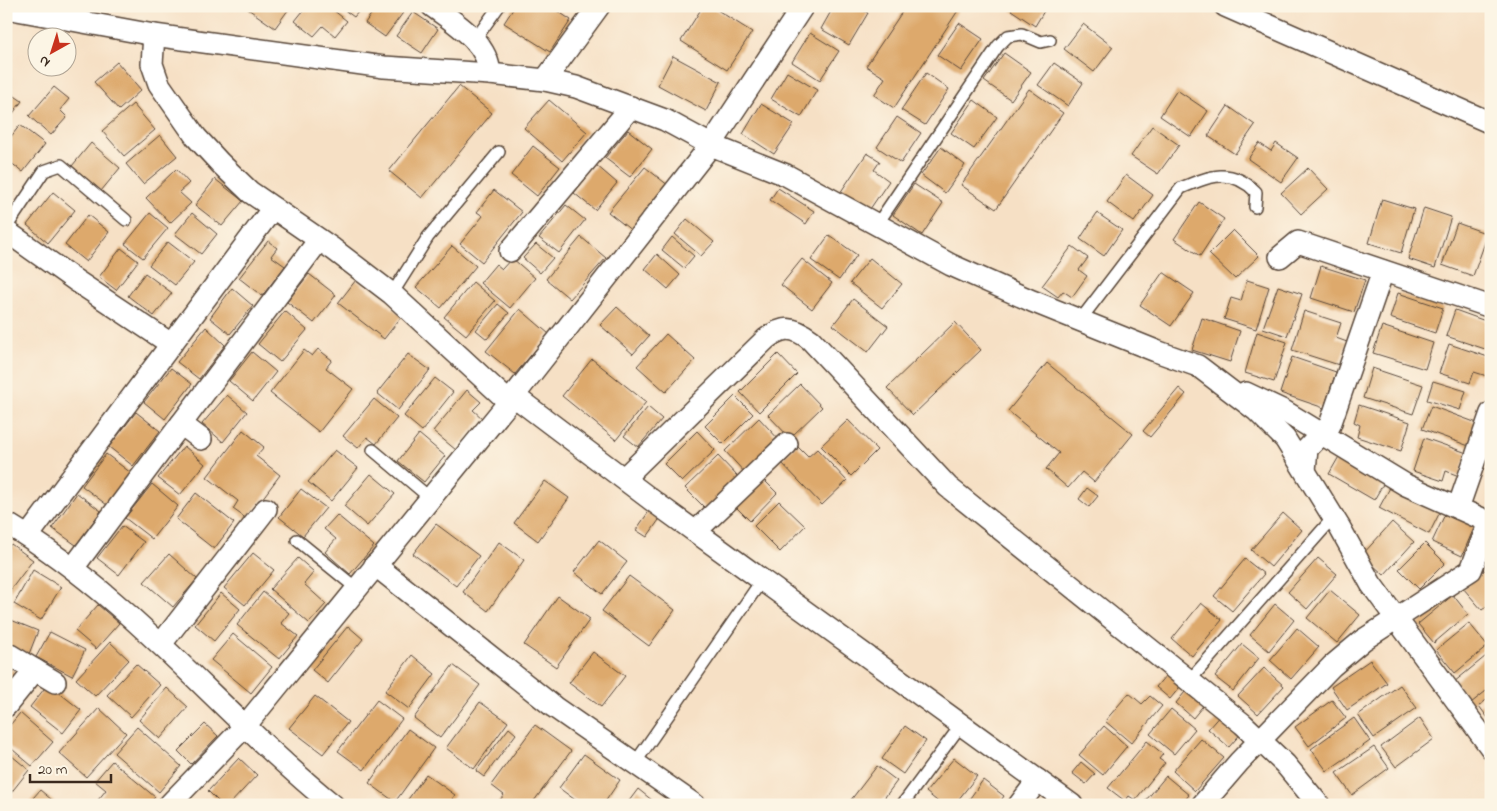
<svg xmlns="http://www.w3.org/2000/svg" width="1497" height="811" viewBox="0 0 1497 811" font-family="'Indie Flower',sans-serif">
<rect width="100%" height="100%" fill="#fcf5e5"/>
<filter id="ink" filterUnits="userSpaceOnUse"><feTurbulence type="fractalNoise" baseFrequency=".02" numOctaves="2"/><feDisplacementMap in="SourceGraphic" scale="10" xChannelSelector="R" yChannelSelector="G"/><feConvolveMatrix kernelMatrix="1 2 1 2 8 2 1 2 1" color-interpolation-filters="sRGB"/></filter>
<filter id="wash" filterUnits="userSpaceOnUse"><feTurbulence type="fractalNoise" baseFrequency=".0096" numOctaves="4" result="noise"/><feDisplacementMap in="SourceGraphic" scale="20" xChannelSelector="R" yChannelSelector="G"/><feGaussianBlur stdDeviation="1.12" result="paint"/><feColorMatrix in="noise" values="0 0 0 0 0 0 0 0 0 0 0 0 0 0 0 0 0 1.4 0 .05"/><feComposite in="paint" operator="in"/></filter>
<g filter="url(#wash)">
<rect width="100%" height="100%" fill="#f6e0c5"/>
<g id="blocks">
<!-- building -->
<g fill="#dda96c">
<polygon points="250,6 291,6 275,28 248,9"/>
<polygon points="307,6 328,6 347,21 335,36 323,26 314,36 295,21"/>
<polygon points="339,6 363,6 354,17"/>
<polygon points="377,6 408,6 385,37 365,23"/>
<polygon points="515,6 550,6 571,20 550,52 504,23"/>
<polygon points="703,6 711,6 752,32 727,70 681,41"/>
<polygon points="834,6 856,6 868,13 849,45 821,29"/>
<polygon points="906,6 961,6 894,108 874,95 885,78 866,66"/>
<polygon points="1013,6 1047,6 1035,26 1011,10"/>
<polygon points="413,12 438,29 422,53 396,36"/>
<polygon points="959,23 983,39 961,71 937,55"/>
<polygon points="1083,24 1113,47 1094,72 1064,49"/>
<polygon points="810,33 839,51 820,80 792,62"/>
<polygon points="1004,53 1031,72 1011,100 984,81"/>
<polygon points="673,56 721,82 706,111 658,85"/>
<polygon points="117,62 141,90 119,110 94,82"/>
<polygon points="1054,63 1083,83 1068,106 1038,85"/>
<polygon points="787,72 817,90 801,117 771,99"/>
<polygon points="926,73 949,89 925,125 901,110"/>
<polygon points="459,86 492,113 422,198 389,171"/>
<polygon points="54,87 69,99 60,110 67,117 51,135 29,116"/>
<polygon points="1029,89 1063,113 996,209 961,185"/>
<polygon points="6,90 22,101 6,123"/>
<polygon points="1177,90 1208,111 1191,137 1160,116"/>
<polygon points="549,100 587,132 562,161 524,128"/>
<polygon points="974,100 997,117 974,149 951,133"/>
<polygon points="133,104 155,130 124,156 102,131"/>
<polygon points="761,104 794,124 774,154 743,134"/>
<polygon points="1228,106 1255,125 1235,154 1208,136"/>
<polygon points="897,117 921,133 901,163 877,147"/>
<polygon points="20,125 45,144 23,172 6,159 6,143"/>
<polygon points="1152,126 1179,145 1158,174 1131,156"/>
<polygon points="628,130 652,149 630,177 605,158"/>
<polygon points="160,135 177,156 143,184 126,164"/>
<polygon points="91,143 120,168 101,191 72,166"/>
<polygon points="1259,143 1271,151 1276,143 1298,158 1281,182 1248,159"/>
<polygon points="533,146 560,167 537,196 511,175"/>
<polygon points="941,147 965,165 945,193 921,175"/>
<polygon points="867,153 880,161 874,170 889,181 868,212 840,193"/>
<polygon points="596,165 617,183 595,210 574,193"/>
<polygon points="645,167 669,186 632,231 608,212"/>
<polygon points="1308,168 1328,189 1301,214 1281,193"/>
<polygon points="176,169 189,183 179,192 191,203 170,223 146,198"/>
<polygon points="1126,175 1153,195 1134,222 1107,202"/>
<polygon points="215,179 243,201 222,226 195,205"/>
<polygon points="914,184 943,203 922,235 893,215"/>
<polygon points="778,188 814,211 806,224 770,200"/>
<polygon points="494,190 522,212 482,262 460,244 483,216 477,212"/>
<polygon points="53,192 75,210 48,243 27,225"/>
<polygon points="1382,199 1414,209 1401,253 1369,243"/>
<polygon points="1199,202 1224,219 1200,256 1174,239"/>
<polygon points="566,205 585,220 559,253 539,238"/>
<polygon points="1424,208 1451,217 1435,268 1408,259"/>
<polygon points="150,213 168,228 143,258 125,244"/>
<polygon points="192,213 217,234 201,254 175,234"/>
<polygon points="1097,213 1122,230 1104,256 1080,239"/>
<polygon points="88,215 109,232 86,262 65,245"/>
<polygon points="687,219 714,242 701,256 675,234"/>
<polygon points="1457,223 1488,234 1473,276 1442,265"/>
<polygon points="1233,230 1259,256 1235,279 1209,254"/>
<polygon points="829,235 857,255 839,280 811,260"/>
<polygon points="581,237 606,258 570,299 546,279"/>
<polygon points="672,237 694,256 684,268 662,250"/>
<polygon points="268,241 277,248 271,256 285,266 262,296 239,278"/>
<polygon points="168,242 194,262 175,285 149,265"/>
<polygon points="536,244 553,258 540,273 523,258"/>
<polygon points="452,246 476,266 441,308 416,287"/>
<polygon points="1072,246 1088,258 1079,270 1087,276 1072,297 1063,291 1058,297 1042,286"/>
<polygon points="121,248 138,261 116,290 99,277"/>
<polygon points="657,254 680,275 668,289 645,269"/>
<polygon points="512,258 535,278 510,308 480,283 496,264 502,269"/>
<polygon points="870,258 902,284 882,308 850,283"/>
<polygon points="802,259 832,283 812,309 781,285"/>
<polygon points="1321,266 1365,280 1354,312 1311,298"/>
<polygon points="1163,272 1194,293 1171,326 1140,305"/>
<polygon points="145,273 172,293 154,316 128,296"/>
<polygon points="309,274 336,295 314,323 287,302"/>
<polygon points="356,280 402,316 384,339 338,303"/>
<polygon points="1247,280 1269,287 1256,329 1224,319 1231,298 1241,301"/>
<polygon points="473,282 495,301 466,335 444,317"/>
<polygon points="1278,286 1302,294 1287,336 1263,328"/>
<polygon points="232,288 253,306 230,334 210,318"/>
<polygon points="1398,293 1443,308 1435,333 1390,318"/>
<polygon points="853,299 888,326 868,352 833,325"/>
<polygon points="498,304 509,313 487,339 476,330"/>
<polygon points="617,307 649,336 633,354 600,325"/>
<polygon points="520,309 549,334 515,374 486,351"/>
<polygon points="1455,310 1491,323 1491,351 1446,336"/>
<polygon points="285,311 307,330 280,362 258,344"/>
<polygon points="1304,311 1341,323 1336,338 1347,342 1339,365 1292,350"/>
<polygon points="1202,318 1240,331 1230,362 1192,350"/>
<polygon points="955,322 981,350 913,415 887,388"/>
<polygon points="1382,326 1433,343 1425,369 1373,353"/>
<polygon points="206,327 225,345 199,379 177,362"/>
<polygon points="1257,332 1287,342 1274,382 1245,373"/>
<polygon points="666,334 695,360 666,392 637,366"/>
<polygon points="1449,344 1491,358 1490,377 1474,372 1470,383 1439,373"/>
<polygon points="318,349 332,360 326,368 353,389 319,432 270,393 304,350 312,356"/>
<polygon points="252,352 276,372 253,401 229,381"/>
<polygon points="408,354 430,370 398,410 377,393"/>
<polygon points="778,354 797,374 759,412 740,392"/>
<polygon points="1292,357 1336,372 1324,408 1280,393"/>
<polygon points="592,359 646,402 616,440 562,396"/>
<polygon points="1047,363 1133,434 1094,482 1082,472 1068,488 1046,469 1059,453 1008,411"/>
<polygon points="171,368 192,384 165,419 144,402"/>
<polygon points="1372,368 1423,385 1413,414 1363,398"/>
<polygon points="435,378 453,392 422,431 404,416"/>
<polygon points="1433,381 1466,391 1460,410 1427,400"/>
<polygon points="800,384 822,407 790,438 768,415"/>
<polygon points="1179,388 1186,394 1150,437 1143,431"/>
<polygon points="467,390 481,402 473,410 482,418 456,450 433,431"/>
<polygon points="227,395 247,412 223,442 202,424"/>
<polygon points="735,396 753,414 723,444 705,426"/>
<polygon points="374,399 397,418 376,444 367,437 358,448 343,436"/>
<polygon points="1359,405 1410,422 1401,451 1357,437 1360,425 1354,422"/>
<polygon points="1431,406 1477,423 1469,446 1422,429"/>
<polygon points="648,407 662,419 638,447 624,436"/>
<polygon points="136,412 160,431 133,466 109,447"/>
<polygon points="759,418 780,441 746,474 725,451"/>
<polygon points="848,420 877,450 851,476 821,446"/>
<polygon points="243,430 264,447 256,456 280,475 247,519 233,509 238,501 207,477"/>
<polygon points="697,431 715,450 682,482 664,464"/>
<polygon points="419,434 445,456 424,482 398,461"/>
<polygon points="1424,438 1467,453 1459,476 1446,471 1443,481 1413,471"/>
<polygon points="796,445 808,457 817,449 847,481 822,505 780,461"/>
<polygon points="184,446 205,464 180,495 158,478"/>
<polygon points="335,450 358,468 331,501 308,482"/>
<polygon points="1341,453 1386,479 1374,500 1329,474"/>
<polygon points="106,454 131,473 107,505 82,486"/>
<polygon points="718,456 739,478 707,510 685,488"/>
<polygon points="371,474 395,494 367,526 344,506"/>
<polygon points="760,476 777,493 750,521 733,504"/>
<polygon points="545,481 569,498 538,541 514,523"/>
<polygon points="152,484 178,506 152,539 125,518"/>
<polygon points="1392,484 1441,510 1429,534 1379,508"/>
<polygon points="1087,488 1098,496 1089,507 1079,499"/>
<polygon points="301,489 326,508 303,536 279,517"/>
<polygon points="77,493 101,511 76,545 52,528"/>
<polygon points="196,493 234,523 214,549 176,519"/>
<polygon points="779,501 805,526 780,552 754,526"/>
<polygon points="650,510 661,517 647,537 636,530"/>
<polygon points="1447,510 1476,523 1462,556 1432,542"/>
<polygon points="1283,513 1302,530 1271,567 1251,550"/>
<polygon points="337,515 374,546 350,574 325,552 336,539 324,529"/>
<polygon points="1392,522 1414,542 1384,575 1362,555"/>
<polygon points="436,524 479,556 456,586 413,554"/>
<polygon points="122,526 144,542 119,575 97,558"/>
<polygon points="599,540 627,562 602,594 574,572"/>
<polygon points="499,542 524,560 488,611 463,592"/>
<polygon points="1425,543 1445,563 1419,589 1399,569"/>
<polygon points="11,544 33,560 6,596 6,550"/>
<polygon points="253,553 274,570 245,605 224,588"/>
<polygon points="169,554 197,579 173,607 144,582"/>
<polygon points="298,558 314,572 304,584 326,604 309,623 270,589"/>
<polygon points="1318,558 1337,574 1307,609 1288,592"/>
<polygon points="1245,559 1264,574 1232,611 1214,596"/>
<polygon points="1491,565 1491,603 1482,610 1463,588"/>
<polygon points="33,570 61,587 41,620 14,604"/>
<polygon points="629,576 675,610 649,646 602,611"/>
<polygon points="1330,590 1360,615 1337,643 1307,618"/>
<polygon points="263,592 289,613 281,623 298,636 279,659 237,625"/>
<polygon points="221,593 240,609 214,641 195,625"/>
<polygon points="1453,595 1468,614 1434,643 1418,624"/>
<polygon points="558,596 590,619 556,667 524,645"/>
<polygon points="1201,603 1222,620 1192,656 1172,639"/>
<polygon points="1275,604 1294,620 1269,651 1250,635"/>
<polygon points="98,605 119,623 96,649 75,631"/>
<polygon points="6,618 38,631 29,654 6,645"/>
<polygon points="1469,623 1488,646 1455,673 1436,650"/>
<polygon points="348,626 363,639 328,683 312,670"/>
<polygon points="1297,628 1319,647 1291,679 1270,660"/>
<polygon points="50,632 85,650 72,676 36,657"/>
<polygon points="233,634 272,667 251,693 211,660"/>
<polygon points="110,642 129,660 95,696 76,679"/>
<polygon points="1242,644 1259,658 1233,691 1215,677"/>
<polygon points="593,652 625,676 601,707 569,683"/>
<polygon points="1491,652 1491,687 1471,703 1454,682"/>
<polygon points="412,655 435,674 409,709 385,691"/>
<polygon points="1370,660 1387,683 1347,710 1331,687"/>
<polygon points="136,664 160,685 131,717 107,695"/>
<polygon points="453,665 480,685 440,738 414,718"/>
<polygon points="6,667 14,672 6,684"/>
<polygon points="1264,668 1284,686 1258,714 1238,696"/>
<polygon points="1170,670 1184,682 1170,699 1156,687"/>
<polygon points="48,684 81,710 63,733 30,707"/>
<polygon points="1400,685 1417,708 1374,738 1358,715"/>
<polygon points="1189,687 1206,702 1193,718 1176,703"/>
<polygon points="167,688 188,707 160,739 139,720"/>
<polygon points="1129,693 1142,704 1150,696 1162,706 1131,743 1105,721"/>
<polygon points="315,696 348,722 323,754 289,728"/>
<polygon points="1491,696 1491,722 1479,706"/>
<polygon points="377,700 402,719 364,770 338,751"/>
<polygon points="1332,700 1346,718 1309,746 1295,727"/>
<polygon points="480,702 508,722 474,769 446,748"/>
<polygon points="99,708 126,733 86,777 59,753"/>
<polygon points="1171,709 1195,729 1174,754 1150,734"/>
<polygon points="20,713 53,742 32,766 6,744 6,730"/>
<polygon points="1222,713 1243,731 1229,747 1208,729"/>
<polygon points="1354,718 1370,741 1327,771 1311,749"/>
<polygon points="1420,718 1434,739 1396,767 1381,747"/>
<polygon points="205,724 218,736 191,764 178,751"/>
<polygon points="535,725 571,751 531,805 496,805 504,795 491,785"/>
<polygon points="905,726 926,741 903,774 882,759"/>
<polygon points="1104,726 1127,746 1103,775 1079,755"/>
<polygon points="137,727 181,766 159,792 114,753"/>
<polygon points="509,728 516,734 484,777 476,771"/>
<polygon points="408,729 434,748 395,802 369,783"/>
<polygon points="1201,739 1224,758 1195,791 1173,771"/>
<polygon points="1147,741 1163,754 1159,759 1165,763 1135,800 1129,796 1125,801 1108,788"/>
<polygon points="1374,747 1389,768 1352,795 1336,773"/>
<polygon points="6,751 29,770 10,794 6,791"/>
<polygon points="584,754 620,780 603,805 582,805 559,788"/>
<polygon points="239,758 257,775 229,805 222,805 208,791"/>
<polygon points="954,758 977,776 954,805 942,805 926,792"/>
<polygon points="112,761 155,797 148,805 94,805 106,790 95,781"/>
<polygon points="1081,762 1095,774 1086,784 1072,773"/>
<polygon points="877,766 897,781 879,805 847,805"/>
<polygon points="426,774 455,795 448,805 404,805"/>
<polygon points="1166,776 1189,795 1181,805 1142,805"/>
<polygon points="983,780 1004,796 998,805 965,805"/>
<polygon points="638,789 658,805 626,805"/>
<polygon points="40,790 58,805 27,805"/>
</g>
</g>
</g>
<g filter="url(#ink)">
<use href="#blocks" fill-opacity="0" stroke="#574537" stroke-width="1"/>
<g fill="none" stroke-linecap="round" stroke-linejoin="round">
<defs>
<g id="lane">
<polyline points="474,41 499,6"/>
<polyline points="876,226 998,46 1008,36 1022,34 1041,42 1050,40"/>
<polyline points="6,228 44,171 61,165 126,220"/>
<polyline points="392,294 428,237 499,152"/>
<path d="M1081,319L1181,188C1210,176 1231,167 1256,192L1255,207"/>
<polyline points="373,450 430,498"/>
<polyline points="297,540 356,588"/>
<polyline points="1189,681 1333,518"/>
<polyline points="635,763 762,580"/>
<polyline points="902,805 961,725"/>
</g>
<g id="street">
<path d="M432,6C455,23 488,42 490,74"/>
<polyline points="1225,6 1491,123"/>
<polyline points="6,8 154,35 384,67 490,74 545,80 576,87 665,120 711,145 786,175 951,265 1032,301 1156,351 1198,366 1257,411 1285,439 1340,528 1371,584 1491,748"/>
<polyline points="154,35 152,64 159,84 196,137 220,163 250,192 333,249 392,294 509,402"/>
<polyline points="545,80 599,6"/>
<polyline points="6,231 75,280 171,344"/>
<polyline points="510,251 631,107"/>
<polyline points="1280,257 1298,242 1491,307"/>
<polyline points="514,396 653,501 1072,805"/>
<polyline points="181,424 201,439"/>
<polyline points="1305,470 1307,449 1330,425 1383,271"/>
<path d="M624,478L766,339C783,326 793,326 811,340L948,487L1243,724L1285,764L1319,805"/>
<polyline points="1458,508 1491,413"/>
<path d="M6,523C133,599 220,713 333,805"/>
<polyline points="696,531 787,444"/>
<polyline points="28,536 273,208"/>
<polyline points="375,565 554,707 695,805"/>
<polyline points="73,568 319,240"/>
<polyline points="161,644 266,509"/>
<polyline points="10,655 55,682"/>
<polyline points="6,706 35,670"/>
<polyline points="169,805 245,726 509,402 711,145 803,6"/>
<polyline points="1019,805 1038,780"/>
<polyline points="1202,805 1239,762 1332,666 1363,640 1471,570 1489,522 1406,485 1284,411 1246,393"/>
</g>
</defs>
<!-- lane casing -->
<use href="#lane" stroke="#574537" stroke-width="14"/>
<!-- street casing -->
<use href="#street" stroke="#574537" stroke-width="24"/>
<!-- lane -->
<use href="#lane" stroke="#fff" stroke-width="11"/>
<!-- street -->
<use href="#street" stroke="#fff" stroke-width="21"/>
</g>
</g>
<!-- margin -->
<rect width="1497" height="811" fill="none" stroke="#fcf5e5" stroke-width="25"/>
<!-- north arrow -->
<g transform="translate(52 52) rotate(219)"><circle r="24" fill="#fcf5e5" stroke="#afa495"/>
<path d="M0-4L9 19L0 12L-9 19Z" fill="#c8321e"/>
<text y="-8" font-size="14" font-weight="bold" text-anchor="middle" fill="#3b2a1e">N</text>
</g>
<!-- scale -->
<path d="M30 774v8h81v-8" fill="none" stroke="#3b2a1e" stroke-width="2.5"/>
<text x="38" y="774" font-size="15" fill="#3b2a1e" stroke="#fcf5e5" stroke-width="4" paint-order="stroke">20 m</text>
</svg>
